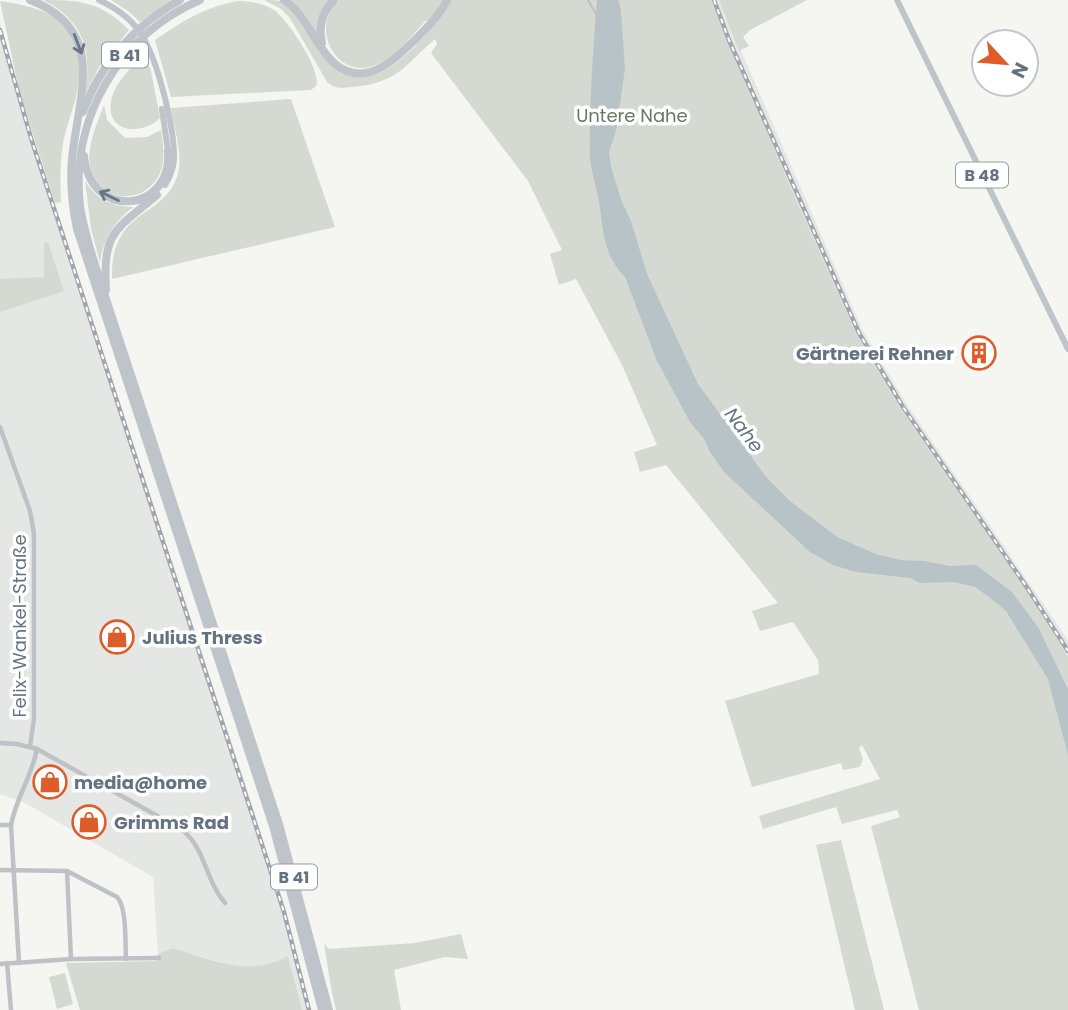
<svg xmlns="http://www.w3.org/2000/svg" width="1068" height="1010" viewBox="0 0 1068 1010" font-family="Poppins,sans-serif">
<rect width="100%" height="100%" fill="#f5f5f1"/>
<!-- built -->
<g fill="#e5e7e5">
<polygon points="711,0 719,0 863,331 906,403 1066,637 1068,641 1068,656 1024,587 901,409 857,335 791,188"/>
<polygon points="0,22 32,137 246,786 285,910 310,1010 302,1010 288,956 274,964 248,968 228,965 173,948 158,954 153,877 25,803 0,794"/>
</g>
<!-- green -->
<g fill="#d4dad1">
<path d="M43,0C81,0 101,2 129,30L99,67L86,93C91,49 84,21 43,0Z"/>
<polygon points="111,0 171,0 140,22 128,11"/>
<path d="M264,0C269,0 276,0 280,1C292,5 299,19 305,29C313,41 320,55 331,65C368,98 407,56 431,29L426,20C412,36 395,58 373,66C335,79 309,26 339,0H711L791,188L857,335L901,409L1024,587L1068,656V1010H919L871,826L900,817L897,810L842,824L836,807L763,829L759,816L880,779L862,745L859,748L863,759L860,767L843,770L841,763L752,787L725,701L819,674L818,660L793,622L760,631L752,611L778,603L666,465L640,472L634,452L657,445L622,365L576,279L559,285L550,254L562,250L528,181L431,53L437,44L435,39C404,66 398,83 352,87C342,88 334,89 327,82L290,18L281,9Z"/>
<polygon points="290,0 330,0 317,36 306,16"/>
<polygon points="719,0 807,0 750,30 743,37 749,46 739,51"/>
<path d="M0,1C50,8 84,22 79,80C77,101 67,122 63,143C60,163 60,182 61,202L55,203L20,94Z"/>
<path d="M237,1C250,1 263,3 274,10C288,20 322,71 316,86L311,90L171,97L155,40C181,22 205,7 237,1Z"/>
<path d="M144,53L151,71L160,118C142,136 106,133 111,102C113,84 133,66 144,53Z"/>
<path d="M291,99L335,227L112,279C110,206 167,219 178,173C183,153 174,128 171,108Z"/>
<path d="M104,105L107,120L125,138L147,137L161,130C163,144 166,159 160,173C146,205 101,204 91,169C85,150 97,123 104,105Z"/>
<path d="M85,181C97,200 111,206 133,207C114,222 103,239 100,263L91,228Z"/>
<polygon points="48,242 64,291 0,312 0,279 44,277 44,243"/>
<polygon points="841,840 884,1010 855,1010 816,845"/>
<path d="M461,934L468,959L445,957L394,970L401,1010H336C330,987 328,966 324,944L329,949L415,943Z"/>
<path d="M173,948C213,960 248,978 288,956L302,1010H80L66,963L157,961L158,954Z"/>
<polygon points="65,973 73,1004 57,1009 49,977"/>
</g>
<!-- water -->
<path fill="#b8c3c8" d="M597,0H618L621,10L625,69L616,131L609,152L611,167L622,202L631,221L647,274L698,384L767,478L790,501L837,537L876,554L900,560L924,561L950,566L976,565L1012,592L1038,627L1068,689V755L1048,679L1006,611L989,597L975,587L954,582L920,583L910,578L856,572L833,565L810,552L724,472L710,452L704,439L690,422L657,361L625,277C606,259 603,234 600,208C598,191 591,174 590,156C589,105 593,51 597,0Z"/>
<g fill="none" stroke-linecap="round" stroke-linejoin="round">
<!-- stream -->
<polyline stroke="#b8c3c8" stroke-width="2" points="588,0 596,14"/>
<!-- street -->
<g stroke="#bec1c5" stroke-width="4.5">
<polyline points="0,427 30,511 34,534 34,719 30,746"/>
<path d="M0,743L17,744L37,749L181,829C206,848 205,880 225,903"/>
<polyline points="0,825 11,825"/>
<path d="M0,870L67,871L117,897C127,907 125,943 126,959"/>
<polyline points="67,871 71,959"/>
<polyline points="7,963 11,1010"/>
<path d="M19,963L11,825C16,798 32,776 37,749"/>
<polyline points="0,964 71,959 159,958"/>
</g>
<!-- primary -->
<g stroke="#bec4ca" stroke-width="6">
<path d="M99,0C116,8 131,18 141,34C158,60 175,129 174,160C173,169 170,177 165,185"/>
<polyline points="897,0 1068,349"/>
<polyline points="162,109 168,151"/>
</g>
<!-- highway -->
<g stroke="#bec4ca" stroke-width="8">
<path d="M30,0C109,30 78,96 72,159C70,182 72,205 77,229L273,826L322,1010"/>
<path d="M200,0C119,35 70,118 80,206C84,233 93,258 101,284L279,824L329,1010"/>
<path d="M284,0C308,16 314,45 334,63C365,90 395,59 417,38C428,26 440,15 447,0"/>
<path d="M322,43C318,26 322,12 334,0"/>
<path d="M83,112C100,64 136,24 180,0"/>
<path d="M84,156C90,221 173,213 168,151"/>
<path d="M106,290C102,230 117,229 157,195"/>
</g>
<defs>
<g id="rail">
<polyline points="714,0 729,40 859,333 903,407 1026,586 1068,651"/>
<polyline points="0,30 31,138 284,912 309,1010"/>
</g>
</defs>
<!-- rail casing -->
<use href="#rail" stroke="#a1a6ac" stroke-width="4.5"/>
<!-- rail -->
<use href="#rail" stroke="#fff" stroke-width="2" stroke-dasharray="5" stroke-linecap="butt"/>
</g>
<!-- one-way arrows -->
<defs><path id="oneway-shaft" d="M-6 0H5M1.5-3L5.5 0L1.5 3" fill="none" stroke-width="1.6" stroke-linecap="round" stroke-linejoin="round" transform="scale(1.75)"/></defs>
<g stroke="#697785">
<use href="#oneway-shaft" transform="translate(78 44) rotate(69)"/>
<use href="#oneway-shaft" transform="translate(109 196) rotate(-154)"/>
</g>
<!-- icons -->
<defs>
<symbol id="building-ring" viewBox="-11 -11 22 22"><circle r="9.5" fill="#fff" stroke="#dd5d2a" stroke-width="1.5"/><path d="M-4-6H4V6H1V3H-1V6H-4ZM-2.5-4.3h1.7v1.8h-1.7ZM.8-4.3h1.7v1.8H.8ZM-2.5-1h1.7V.8h-1.7ZM.8-1h1.7V.8H.8Z" fill="#dd5d2a"/></symbol>
<symbol id="shop-ring" viewBox="-11 -11 22 22"><circle r="9.5" fill="#fff" stroke="#dd5d2a" stroke-width="1.5"/><path d="M-5-2.5h2.3a2.7 3.5 0 0 1 5.4 0H5L5.5 6h-11ZM-1.5-2.5h3a1.5 2.3 0 0 0-3 0Z" fill="#dd5d2a"/></symbol>
</defs>
<g fill-rule="evenodd">
<use href="#building-ring" x="960" y="334" width="38" height="38"/>
<use href="#shop-ring" x="98" y="618" width="38" height="38"/>
<use href="#shop-ring" x="31" y="763" width="38" height="38"/>
<use href="#shop-ring" x="70" y="803" width="38" height="38"/>
</g>
<g text-anchor="middle" dominant-baseline="central" stroke-width="7" stroke-linejoin="round" paint-order="stroke">
<!-- shield labels -->
<g fill="#fff" stroke="#939da7" stroke-width="2">
<rect x="102" y="42.5" width="46" height="25" rx="5"/>
<rect x="956" y="162.5" width="52" height="25" rx="5"/>
<rect x="271" y="864.5" width="46" height="25" rx="5"/>
</g>
<g font-size="16" font-weight="bold" fill="#657381">
<text x="125" y="55">B 41</text>
<text x="982" y="175">B 48</text>
<text x="294" y="877">B 41</text>
</g>
<!-- park labels -->
<g font-size="18" fill="#677964" stroke="#fff">
<text x="632" y="115">Untere Nahe</text>
</g>
<!-- poi labels -->
<g font-size="18" font-weight="bold" fill="#657381" stroke="#fff" text-anchor="start">
<text x="954" y="353" text-anchor="end">Gärtnerei Rehner</text>
<text x="142" y="637">Julius Thress</text>
<text x="74" y="782">media@home</text>
<text x="114" y="822">Grimms Rad</text>
</g>
<!-- street labels -->
<g font-size="18" fill="#657381" stroke="#fff">
<text transform="translate(19 626) rotate(-90)">Felix-Wankel-Straße</text>
</g>
<!-- water labels -->
<g font-size="19" font-style="italic" fill="#60757f" stroke="#fff">
<text transform="translate(744 430) rotate(53)">Nahe</text>
</g>
</g>
<!-- north arrow -->
<g transform="translate(1005 63) rotate(116)"><circle r="33" fill="#ffffff" stroke="#c1c7cd" stroke-width="2"/>
<path d="M0-5L12 26L0 18L-12 26Z" fill="#dd5d2a"/>
<text y="-10" font-size="19" font-weight="bold" text-anchor="middle" fill="#657381">N</text>
</g>
</svg>
